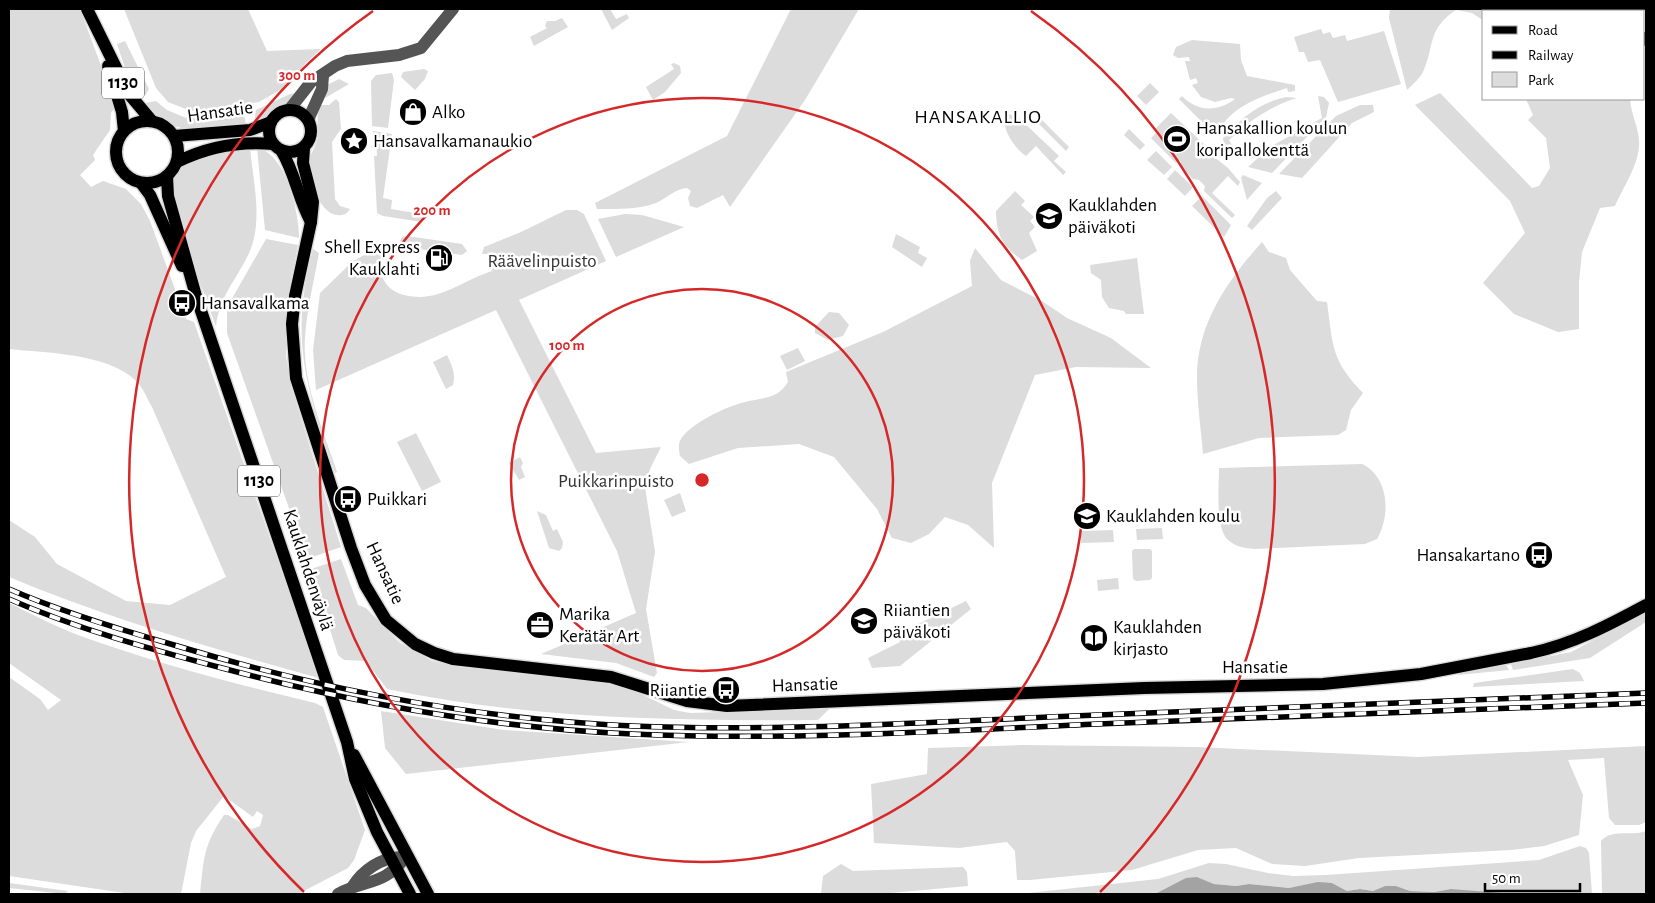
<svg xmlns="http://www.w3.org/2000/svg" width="1655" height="903" viewBox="0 0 1655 903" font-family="'Alegreya Sans',sans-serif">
<rect width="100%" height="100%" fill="#fff"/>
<!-- green -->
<g fill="#dcdcdc">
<path d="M9,9H80L116,106L111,113L110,130L93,155L95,160L80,175L91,187L103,181L126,189L141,204L150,221L186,319L194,322L319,678C214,649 109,619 9,577V520L35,537L57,564L126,601L170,605L226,577L152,407C147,399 143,387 136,381C108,353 46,353 9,349Z"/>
<polygon points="124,9 248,9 267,51 321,49 305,64 289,85 259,102 191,111 168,102 156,88"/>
<polygon points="601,9 610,9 616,19 627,14 629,18 612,30"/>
<path d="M791,9H859L805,100L730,207L723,195L697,208L690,206L688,198L691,191L687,188C675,189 667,198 656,203C638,210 615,209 597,209L595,203L727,136Z"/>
<path d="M1390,9H1584L1587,11H1484V21L1472,13L1456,10C1427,29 1435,45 1423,72C1420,78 1412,85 1407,90L1389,18Z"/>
<polygon points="562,18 568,27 534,46 530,37 547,28 545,26 547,21 555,21"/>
<polygon points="1321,29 1323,34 1330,32 1333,38 1345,35 1347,41 1384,31 1401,84 1338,102 1320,60 1308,62 1304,52 1299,52 1294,37"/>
<path d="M1192,40L1240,44L1241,60L1247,76L1295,85V91L1288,92L1287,88C1262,96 1229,107 1218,133H1213L1179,99L1182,96C1197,112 1218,112 1235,99L1231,98L1215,102L1201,97L1192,85L1198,83L1196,78L1190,80L1185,61H1190L1189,57L1178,58L1173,55L1176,47Z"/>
<polygon points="125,41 149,89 145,96 138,97 128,77 117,44"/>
<polygon points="674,63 680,66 681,73 665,92 653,100 646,87 674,69 671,64"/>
<polygon points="424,69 428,71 425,79 415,90 401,77 403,72"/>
<polygon points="392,73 394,80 388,128 372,126 371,81 376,75"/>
<polygon points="339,79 349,84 325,98 327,85"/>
<polygon points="1150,83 1159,92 1146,105 1137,96"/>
<polygon points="296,93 287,103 254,124 256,110 290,94"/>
<path d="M1440,93L1532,188L1539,186L1550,168L1546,138L1528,120L1533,115L1526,99H1630C1631,114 1638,126 1639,140C1641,162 1623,187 1615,206L1600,208L1582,252L1579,282V329L1558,332L1514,314L1483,283L1525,233L1510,201L1415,105Z"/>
<polygon points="1318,96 1324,97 1329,103 1326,117 1272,173 1248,167 1270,147 1322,118"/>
<path d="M1286,97L1297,98C1270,106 1249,121 1229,140L1234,148L1229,149L1224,144L1223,138C1241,118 1259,103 1286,97Z"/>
<path d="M336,99L339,102L341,129L332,142L335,199L340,206L350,209C347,214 343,216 337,215C318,213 308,175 310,159C311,152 317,145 318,135C319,124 315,116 321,105H329Z"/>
<path d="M156,101L167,110L186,118L244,114L246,125C207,129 172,140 145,103Z"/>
<polygon points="1360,105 1373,105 1374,112 1352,123 1302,178 1279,174 1336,116"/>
<path d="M1005,112L1020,119L1059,156L1054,161L1066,172L1063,175L1036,146L1026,156C1014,148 1000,127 1005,112Z"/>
<polygon points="1171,113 1209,149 1208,152 1228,168 1240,182 1238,186 1228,176 1212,193 1235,215 1232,218 1204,191 1205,186 1199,180 1193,179 1179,165 1181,162 1179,160 1176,163 1151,138 1157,132 1154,130"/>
<polygon points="1042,120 1069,147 1066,151 1039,124"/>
<polygon points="1129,129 1145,145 1140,150 1124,135"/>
<polygon points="373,131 392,134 383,198 392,200 391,209 421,214 425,206 422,222 383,216 377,213 374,156 377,156 376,140 373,140"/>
<path d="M250,148C253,181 263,219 250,251C238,278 219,296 216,327C202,285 182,241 174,196C172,188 173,178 179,171C194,151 227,152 250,148Z"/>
<path d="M257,148C286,153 299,213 299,238L265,230Z"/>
<polygon points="1156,151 1172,167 1164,175 1147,160"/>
<polygon points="1175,170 1193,187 1185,196 1167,179"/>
<polygon points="1243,175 1262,183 1247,200 1241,178"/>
<path d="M1015,191L1025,201L1021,205L1034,217L1030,221L1035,227L1029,233L1037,251L1022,260C1004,247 996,236 996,211Z"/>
<polygon points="1276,191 1282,198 1252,230 1247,226 1267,198"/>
<polygon points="1202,196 1231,225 1224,237 1192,206"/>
<path d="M566,210H577L584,214L606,261L519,300L596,453L661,447L650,469L645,487L655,552L646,609L657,673L654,677L616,663L541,654L636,613L617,551L496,310L316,390L313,350L320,293L352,262L376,248L377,244L385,245C384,254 380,266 382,275C388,298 420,300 438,294C457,288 473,277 492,271L491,254H482L484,247L521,232Z"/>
<polygon points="625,214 642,215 684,227 616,257 598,219"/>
<polygon points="896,234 920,247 918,253 927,258 922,267 892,247"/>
<polygon points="407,236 462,244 467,251 462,255 405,247 400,241 402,237"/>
<polygon points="266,239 298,245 286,307 286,356 291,386 341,547 307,559 227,333 227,312 230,302"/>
<path d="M1262,242L1269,252L1286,258L1290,270L1317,301L1327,302C1333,346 1331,360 1363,393L1351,410L1346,430L1338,435L1259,438L1203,454C1201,429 1197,403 1197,377C1197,323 1228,280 1262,242Z"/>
<path d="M975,248L1001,280L1042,301L1067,318L1111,338L1151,368L1076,367L1035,375L992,483L994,548L968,525L945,517L929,534L911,543L892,538L877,509L834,457L799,444L738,448L689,464L680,456C679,451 678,445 680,441C687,425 727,406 745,402C763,397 777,400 788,382L786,372L883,332L972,286L970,261Z"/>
<path d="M313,249L319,253C314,281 307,309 305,337C302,383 323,429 337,472L335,473C306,387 289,339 313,249Z"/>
<polygon points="1137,258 1144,314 1126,314 1124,311 1109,308 1102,297 1101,280 1091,273 1090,265"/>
<polygon points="829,312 839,313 849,325 843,336 828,340 815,333 815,327"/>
<polygon points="798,348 805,361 787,370 780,356"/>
<path d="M447,355C452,366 456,373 453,385L446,389L433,362Z"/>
<polygon points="416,433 441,482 422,491 397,442"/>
<polygon points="520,457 523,463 521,467 525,477 519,480 509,463"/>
<path d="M1362,464C1389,477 1391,515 1377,539L1365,544L1254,549C1245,548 1236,547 1228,540C1215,528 1219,486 1219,468Z"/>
<polygon points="680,493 686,511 672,517 664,500"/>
<polygon points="537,511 546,515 553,531 557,529 563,542 562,548 559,551 549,548"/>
<polygon points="1162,528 1163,539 1137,540 1136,529"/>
<polygon points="1113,530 1114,542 1081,543 1081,531"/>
<polygon points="1134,549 1150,549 1152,551 1152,578 1150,580 1136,581 1133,579 1132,551"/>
<path d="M341,559L358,605L366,608L399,642L432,661L459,667L608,683L639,693L674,710L690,713L829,709L818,720C674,721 529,719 387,689L366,661L344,660L338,655L311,569Z"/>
<polygon points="1118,578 1119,589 1098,591 1097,580"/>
<polygon points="966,601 971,609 900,666 872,668 868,658 900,642 897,634"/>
<path d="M9,603C32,614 54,626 78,635C155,663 235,684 315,703L323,707L365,830L354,860L348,868L298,894H200C204,858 203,846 224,815H228L252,829L260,826L263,815L257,811L253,817L224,796L196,831L191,843L181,894H131L9,876V677L40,699L48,710L61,700L9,663Z"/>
<polygon points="1646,612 1646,622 1590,658 1513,670 1511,664 1571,652"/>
<polygon points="1506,665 1509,670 1458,675 1459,673"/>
<polygon points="1573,669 1580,673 1584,681 1473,687 1474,683"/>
<polygon points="381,711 504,730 689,742 406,774 385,748"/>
<polygon points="1022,745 1197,747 1418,757 1646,746 1646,822 1639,825 1615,825 1609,818 1604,758 1568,760 1583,795 1579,835 1544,846 1511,850 1359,858 1305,866 1272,864 1236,848 1198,850 1132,870 1030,880 1017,880 1015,851 1007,842 959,848 874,843 871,784 927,774 928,748"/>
<path d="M1646,831V894H1602L1601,841C1613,828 1631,837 1646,831Z"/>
<polygon points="1580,846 1586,848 1589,853 1592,894 1478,893 1451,889 1434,892 1410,891 1396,886 1385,886 1373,891 1360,889 1347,891 1332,883 1289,888 1249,884 1236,886 1214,884 1197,877 1155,894 1019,894 1158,879 1209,863 1226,864 1268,873 1293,876 1326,875 1539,860"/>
<polygon points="841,864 853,871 963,867 967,872 968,886 880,894 821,894 823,876"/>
<polygon points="9,883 68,891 65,894 9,888"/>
</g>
<!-- water -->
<polygon fill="#a3a3a3" points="1197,877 1214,884 1236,886 1249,884 1289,888 1318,882 1332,883 1347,891 1360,889 1373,891 1385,886 1396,886 1410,891 1434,892 1451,889 1514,894 1155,894 1186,878"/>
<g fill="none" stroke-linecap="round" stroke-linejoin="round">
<defs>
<g id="major">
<polyline points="87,9 129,94 151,120"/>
<polyline points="108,66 122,112 124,131"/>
<circle cx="290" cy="131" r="21"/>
<circle cx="147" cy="152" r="31"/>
<polyline points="174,136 250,130 271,122"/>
<path d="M304,148L303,163L313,202L311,222L295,296L292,324L296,378L351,548L365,585L386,620L415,644L434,653L453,659L611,677L687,701L727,706L1144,688L1323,684L1421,674L1531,653C1573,644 1609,625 1646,605"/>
<path d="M281,150C295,172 298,199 311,222"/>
<path d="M177,162C207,147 239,141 273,144"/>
<polyline points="167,176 168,196 196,296 347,742 355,779 377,832 410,894"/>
<polyline points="141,183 150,195 182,266"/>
<polyline points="354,755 428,894"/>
</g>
</defs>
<!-- major casing -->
<use href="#major" stroke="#dbdbdb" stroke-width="15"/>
<!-- minor -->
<g stroke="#555" stroke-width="12">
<polyline points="1605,9 1608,11"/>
<polyline points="1644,38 1646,40"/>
<polyline points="289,110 311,82 335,66 347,61 399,55 421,48 453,9"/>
<polyline points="308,120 322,89 323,75"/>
<path d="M353,886C363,870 381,858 400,857"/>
<path d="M338,894C366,879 385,886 406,856"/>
</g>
<!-- major -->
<use href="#major" stroke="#000" stroke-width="12"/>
<defs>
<g id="rail">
<path d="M9,589C62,612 118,629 174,645C323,690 476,719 632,726C779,732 926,722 1073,716C1264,708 1455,701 1646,693"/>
<path d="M9,599C77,629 150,649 222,668C357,704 493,728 632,734C787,741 943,731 1098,724C1280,716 1463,710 1646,703"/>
</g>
</defs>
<!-- rail casing -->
<use href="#rail" stroke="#000" stroke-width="5.5"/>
<!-- rail -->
<use href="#rail" stroke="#fff" stroke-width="4" stroke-dasharray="11" stroke-linecap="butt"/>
</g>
<!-- distance rings -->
<g fill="none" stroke="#d62828" stroke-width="2.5">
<circle cx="702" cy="480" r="191"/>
<circle cx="702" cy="480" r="382"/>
<path d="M304 892A573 573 0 0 1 373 11M1031 11A573 573 0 0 1 1100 892"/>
</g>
<!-- icons -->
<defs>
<symbol id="shop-disc" viewBox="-11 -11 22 22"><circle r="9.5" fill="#000" stroke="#fff"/><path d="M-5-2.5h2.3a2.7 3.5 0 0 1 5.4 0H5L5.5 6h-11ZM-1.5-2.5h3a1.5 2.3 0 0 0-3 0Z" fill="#fff"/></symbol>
<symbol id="stadium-disc" viewBox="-11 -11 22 22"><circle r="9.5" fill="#000" stroke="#fff"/><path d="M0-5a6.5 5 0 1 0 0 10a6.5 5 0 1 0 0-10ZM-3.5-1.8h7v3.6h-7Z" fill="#fff"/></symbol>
<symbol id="sight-disc" viewBox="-11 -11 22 22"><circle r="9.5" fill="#000" stroke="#fff"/><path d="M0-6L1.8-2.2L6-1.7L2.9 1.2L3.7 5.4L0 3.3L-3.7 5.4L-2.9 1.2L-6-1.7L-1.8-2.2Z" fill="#fff"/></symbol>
<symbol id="school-disc" viewBox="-11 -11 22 22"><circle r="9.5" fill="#000" stroke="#fff"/><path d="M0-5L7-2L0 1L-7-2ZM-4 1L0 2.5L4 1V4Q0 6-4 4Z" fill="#fff"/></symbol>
<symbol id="fuel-disc" viewBox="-11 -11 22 22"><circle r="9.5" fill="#000" stroke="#fff"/><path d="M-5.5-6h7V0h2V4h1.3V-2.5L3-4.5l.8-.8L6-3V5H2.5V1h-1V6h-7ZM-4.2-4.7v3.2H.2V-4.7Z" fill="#fff"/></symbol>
<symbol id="bus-disc" viewBox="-11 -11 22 22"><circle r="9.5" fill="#000" stroke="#fff"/><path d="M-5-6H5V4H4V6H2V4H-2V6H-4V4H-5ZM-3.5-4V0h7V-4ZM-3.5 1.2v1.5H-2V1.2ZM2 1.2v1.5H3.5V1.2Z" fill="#fff"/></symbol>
<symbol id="office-disc" viewBox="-11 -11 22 22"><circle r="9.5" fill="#000" stroke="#fff"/><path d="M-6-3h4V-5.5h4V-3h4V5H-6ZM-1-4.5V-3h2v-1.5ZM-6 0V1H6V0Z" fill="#fff"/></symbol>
<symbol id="library-disc" viewBox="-11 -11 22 22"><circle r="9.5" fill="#000" stroke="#fff"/><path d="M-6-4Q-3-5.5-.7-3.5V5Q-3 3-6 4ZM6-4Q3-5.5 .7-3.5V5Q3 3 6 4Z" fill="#fff"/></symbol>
</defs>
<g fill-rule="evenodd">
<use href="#shop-disc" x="397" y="96" width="32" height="32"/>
<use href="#stadium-disc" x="1161" y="123" width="32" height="32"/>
<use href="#sight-disc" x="338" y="125" width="32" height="32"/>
<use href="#school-disc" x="1033" y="200" width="32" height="32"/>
<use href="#fuel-disc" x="423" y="242" width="32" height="32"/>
<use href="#bus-disc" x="166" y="287" width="32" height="32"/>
<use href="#bus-disc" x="332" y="483" width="32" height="32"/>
<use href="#school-disc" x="1071" y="500" width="32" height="32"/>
<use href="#bus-disc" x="1523" y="539" width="32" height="32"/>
<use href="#school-disc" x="848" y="605" width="32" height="32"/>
<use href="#office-disc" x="524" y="609" width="32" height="32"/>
<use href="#library-disc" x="1078" y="622" width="32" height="32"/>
<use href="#bus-disc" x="710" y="674" width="32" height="32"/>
</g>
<g text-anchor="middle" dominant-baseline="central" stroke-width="5" stroke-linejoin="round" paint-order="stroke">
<!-- shield labels -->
<g fill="#fff" stroke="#4c4c4c" stroke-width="1">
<rect x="102" y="67.5" width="42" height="31" rx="4"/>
<rect x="238" y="465.5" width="42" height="31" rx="4"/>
</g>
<g font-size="18" font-weight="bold" fill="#000">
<text x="123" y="83">1130</text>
<text x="259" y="481">1130</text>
</g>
<!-- street labels -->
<g font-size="19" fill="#000" stroke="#fff">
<text transform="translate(220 112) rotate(-8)">Hansatie</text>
<text transform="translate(308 570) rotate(72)">Kauklahdenväylä</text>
<text transform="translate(385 573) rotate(65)">Hansatie</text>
<text x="1255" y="667">Hansatie</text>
<text transform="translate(805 685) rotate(-2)">Hansatie</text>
</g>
<!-- poi labels -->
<g font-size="19" fill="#000" stroke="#fff" text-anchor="start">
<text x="432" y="112">Alko</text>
<text x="1196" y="128">Hansakallion koulun<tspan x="1196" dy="22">koripallokenttä</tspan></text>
<text x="373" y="141">Hansavalkamanaukio</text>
<text x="1068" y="205">Kauklahden<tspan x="1068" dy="22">päiväkoti</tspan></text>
<text x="420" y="247" text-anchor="end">Shell Express<tspan x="420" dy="22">Kauklahti</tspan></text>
<text x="201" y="303">Hansavalkama</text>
<text x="367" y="499">Puikkari</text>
<text x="1106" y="516">Kauklahden koulu</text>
<text x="1520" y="555" text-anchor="end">Hansakartano</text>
<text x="883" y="610">Riiantien<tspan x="883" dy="22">päiväkoti</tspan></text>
<text x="559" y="614">Marika<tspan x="559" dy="22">Kerätär Art</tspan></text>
<text x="1113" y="627">Kauklahden<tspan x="1113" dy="22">kirjasto</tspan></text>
<text x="707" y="690" text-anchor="end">Riiantie</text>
</g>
<!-- park labels -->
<g font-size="19" fill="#333" stroke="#fff">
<text x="542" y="261">Räävelinpuisto</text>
<text x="616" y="481">Puikkarinpuisto</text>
</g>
<!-- neighbourhood labels -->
<g font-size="20" letter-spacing="1" fill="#000" stroke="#fff">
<text x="978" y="117">HANSAKALLIO</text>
</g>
</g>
<circle cx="702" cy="480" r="8" fill="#d62828" stroke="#fff" stroke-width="2.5"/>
<g font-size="15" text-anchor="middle" font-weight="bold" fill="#d62828" stroke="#fff" stroke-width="5" stroke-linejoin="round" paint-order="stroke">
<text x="297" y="80">300 m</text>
<text x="432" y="215">200 m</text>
<text x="567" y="350">100 m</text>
</g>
<!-- border -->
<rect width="1655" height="903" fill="none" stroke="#000000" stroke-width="20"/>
<!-- legend -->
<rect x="1482" y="10" width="162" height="90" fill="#ffffff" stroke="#999999"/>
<rect x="1492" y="26" width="25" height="8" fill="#000000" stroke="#999999"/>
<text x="1528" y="35" font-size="15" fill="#000000">Road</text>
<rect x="1492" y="51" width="25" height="8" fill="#000000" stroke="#999999"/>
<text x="1528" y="60" font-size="15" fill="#000000">Railway</text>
<rect x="1492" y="72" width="25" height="15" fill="#dcdcdc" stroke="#999999"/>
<text x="1528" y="85" font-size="15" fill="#000000">Park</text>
<!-- scale -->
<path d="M1485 883v8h95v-8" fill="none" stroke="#000000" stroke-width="2.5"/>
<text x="1492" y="883" font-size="15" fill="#000000" stroke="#ffffff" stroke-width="4" paint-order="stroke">50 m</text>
</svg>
